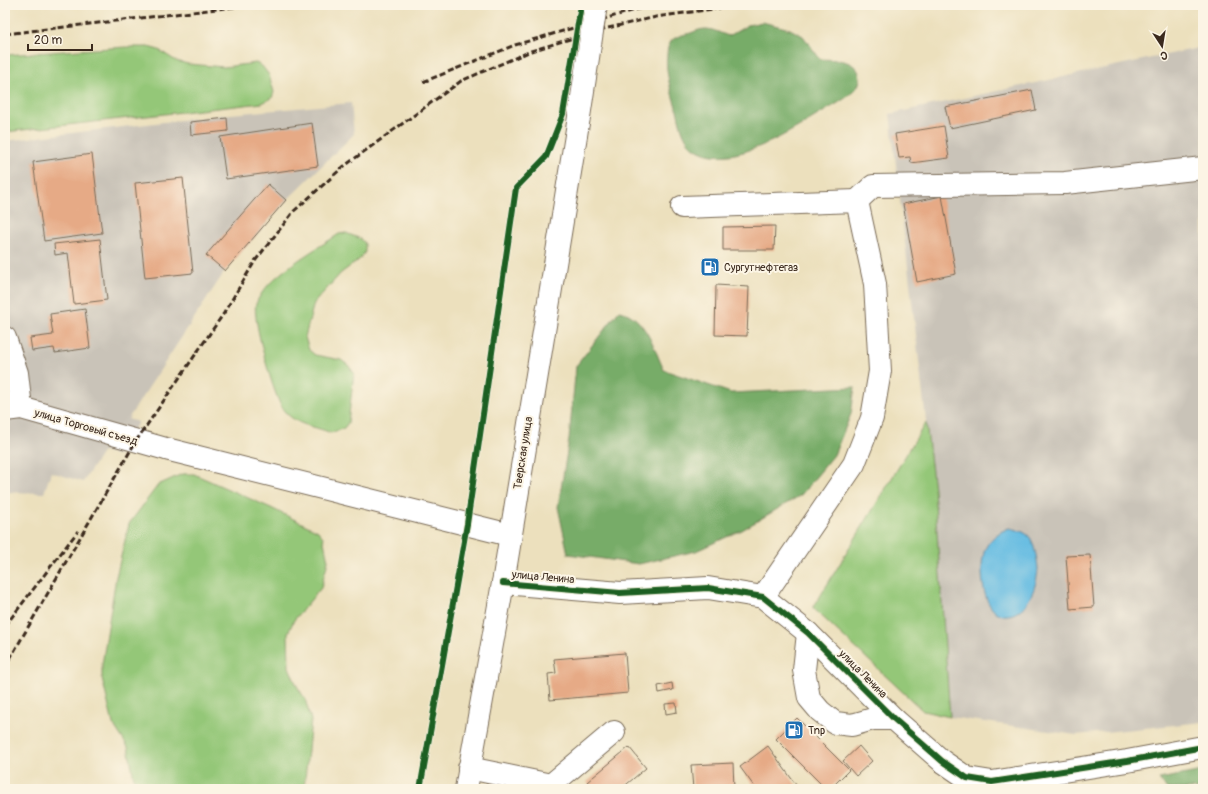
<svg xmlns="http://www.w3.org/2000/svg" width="1208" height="794" viewBox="0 0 1208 794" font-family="Pangolin,sans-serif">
<rect width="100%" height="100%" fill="#fcf5e5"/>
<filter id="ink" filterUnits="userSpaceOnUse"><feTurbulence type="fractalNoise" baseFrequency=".025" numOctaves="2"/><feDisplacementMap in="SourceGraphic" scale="8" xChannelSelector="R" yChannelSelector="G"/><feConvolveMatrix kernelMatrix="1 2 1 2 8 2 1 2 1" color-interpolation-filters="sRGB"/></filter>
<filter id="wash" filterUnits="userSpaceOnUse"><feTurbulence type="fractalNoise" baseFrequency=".012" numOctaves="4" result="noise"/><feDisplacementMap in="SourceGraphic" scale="16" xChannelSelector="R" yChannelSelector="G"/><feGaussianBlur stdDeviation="0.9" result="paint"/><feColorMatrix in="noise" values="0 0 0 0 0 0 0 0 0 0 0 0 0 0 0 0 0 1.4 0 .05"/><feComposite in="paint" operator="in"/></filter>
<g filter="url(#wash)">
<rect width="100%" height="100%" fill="#ece0bd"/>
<!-- industrial -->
<g fill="#c9c3b8">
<polygon points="1203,47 1203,722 1076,735 950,717 934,489 890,114"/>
<polygon points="351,103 354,134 288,199 225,271 128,419 138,422 119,456 103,451 83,482 51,472 44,493 5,492 5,141 231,114"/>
</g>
<!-- green -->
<g fill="#94c778" stroke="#68784b">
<polygon points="126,47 148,47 159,50 176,61 188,64 224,67 256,63 262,66 269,75 274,92 272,98 262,103 5,132 5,55"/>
<path d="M346,233L361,239L365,244V252L360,259L341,273L314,303L305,337L309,350L315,355L341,360L348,365L354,373L348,423L344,428L331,433C312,425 300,427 285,412C275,403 251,315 256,304C266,276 315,250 339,234Z"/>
<polygon points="926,422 934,489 950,717 923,711 813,608"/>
<polygon points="182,474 194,474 271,508 318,531 323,537 328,561 321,588 294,620 288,633 289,667 297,686 305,699 311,720 304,789 136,789 128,747 113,724 102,678 102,665 116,577 129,524 158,485"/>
</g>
<!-- forest -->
<g fill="#77ac68" stroke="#596b43">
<path d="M762,22L790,29L803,36L820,59C834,60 858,58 860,78C861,92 834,105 823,112C793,130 726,175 692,146C682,137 680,122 677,110C671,91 665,73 667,54C668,38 677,36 691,33C695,31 701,29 706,29C713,29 722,34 729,36L748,25Z"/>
<path d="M619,311C645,315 654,349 664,370L731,393L855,387L851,414L834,455L801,495L742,530L696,551L639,564L568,554L558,507L569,439L576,366Z"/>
<polygon points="1203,771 1203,789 1167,789 1159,779"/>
</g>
<!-- water -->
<path fill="#65bce2" stroke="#507380" d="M1009,528C1017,530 1026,531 1031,539C1034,545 1038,562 1038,569C1037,587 1026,618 1003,615C981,613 978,562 986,547C992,537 999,532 1009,528Z"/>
<g id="blocks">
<!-- building -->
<g fill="#e6aa86">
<polygon points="1032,90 1036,110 950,128 945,107"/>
<polygon points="227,118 228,131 191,135 190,122"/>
<polygon points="312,123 318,166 226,179 220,137"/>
<polygon points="944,126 949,158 911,163 910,157 899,158 895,134"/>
<polygon points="92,154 102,233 44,241 33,162"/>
<polygon points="183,178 193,273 145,278 135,183"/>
<polygon points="268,184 286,200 225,271 206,255"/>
<polygon points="942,196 956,274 917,282 903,204"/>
<polygon points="775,226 774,250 723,250 723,227"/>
<polygon points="100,239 107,300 74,304 68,253 55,255 54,244"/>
<polygon points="716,285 749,287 747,336 715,335"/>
<polygon points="85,309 90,348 55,353 54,348 32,351 30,338 53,335 50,314"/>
<polygon points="1090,555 1094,607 1070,609 1066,556"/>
<polygon points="625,653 628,693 550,700 548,674 556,673 554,659"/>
<polygon points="672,683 673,690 659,693 658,686"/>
<polygon points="676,703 677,712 666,714 665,704"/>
<polygon points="797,718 849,770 830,789 826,789 776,739"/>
<polygon points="768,746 799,789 756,789 740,767"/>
<polygon points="859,746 872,761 856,776 843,761"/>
<polygon points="629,747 646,768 621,789 592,789 587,782"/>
<polygon points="733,763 734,789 693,789 691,765"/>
</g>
</g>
</g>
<g filter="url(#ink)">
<use href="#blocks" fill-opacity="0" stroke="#796a56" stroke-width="1"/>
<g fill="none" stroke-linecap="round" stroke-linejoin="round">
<defs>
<g id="minor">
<polyline points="857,201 873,186 1065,183 1203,168"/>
<polyline points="682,207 857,201 875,284 880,371 872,418 854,464 763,597"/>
<polyline points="5,338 17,373 21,408"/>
<polyline points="5,410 21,408 166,449 510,535"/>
<polyline points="503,583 620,593 708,588 763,597 808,633 894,719 942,761 967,778 992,782 1127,761 1203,747"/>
<polyline points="808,633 804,670 809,698 820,711 835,723 852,725 873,719 894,719"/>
<polyline points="469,768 551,785 614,732"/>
</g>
<polyline id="major" points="466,789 503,583 579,117"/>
</defs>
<!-- minor casing -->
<use href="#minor" stroke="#796a56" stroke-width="24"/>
<!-- major casing -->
<use href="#major" stroke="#796a56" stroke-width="24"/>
<!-- minor -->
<use href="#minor" stroke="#fff" stroke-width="22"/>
<!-- major -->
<use href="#major" stroke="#fff" stroke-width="22"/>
<!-- rail -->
<g stroke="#3b2a1e" stroke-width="3" stroke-dasharray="6 3" stroke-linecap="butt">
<polyline points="5,34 251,5"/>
<polyline points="423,82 515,45 652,5"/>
<polyline points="5,626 78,531"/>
<polyline points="5,667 136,441 224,313 255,261 294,211 343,167 461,81 531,51 599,30 656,17 741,5"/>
</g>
<defs>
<polyline id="major-bridge" points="579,117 596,5"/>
</defs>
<!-- major-bridge casing -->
<use href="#major-bridge" stroke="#796a56" stroke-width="24" stroke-linecap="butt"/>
<!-- major-bridge -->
<use href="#major-bridge" stroke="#fff" stroke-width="22"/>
<defs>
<g id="cycleway">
<polyline points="503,583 620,593 708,588 763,597 808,633 894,719 942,761 967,778 992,782 1127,761 1203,747"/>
<polyline points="420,789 467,524 516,188 546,157 563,114 581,5"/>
</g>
</defs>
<!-- cycleway casing -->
<use href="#cycleway" stroke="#fcf5e5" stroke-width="8"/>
<!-- cycleway -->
<use href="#cycleway" stroke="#1b5e20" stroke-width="6"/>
</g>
</g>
<!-- icons -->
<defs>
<symbol id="fuel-square" viewBox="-11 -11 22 22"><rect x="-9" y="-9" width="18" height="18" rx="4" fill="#1f6fb2" stroke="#fcf5e5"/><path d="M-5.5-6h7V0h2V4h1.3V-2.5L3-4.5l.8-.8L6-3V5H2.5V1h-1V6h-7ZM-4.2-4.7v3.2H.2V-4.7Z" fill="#fff"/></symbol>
</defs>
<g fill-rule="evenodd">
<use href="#fuel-square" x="699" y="256" width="22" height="22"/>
<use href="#fuel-square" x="783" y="719" width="22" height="22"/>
</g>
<g text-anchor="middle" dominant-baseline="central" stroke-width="4" stroke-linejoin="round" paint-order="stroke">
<!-- poi labels -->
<g font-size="11" fill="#3b2a1e" stroke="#fcf5e5" text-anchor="start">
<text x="724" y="267">Сургутнефтегаз</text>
<text x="808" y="730">Tnp</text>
</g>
<!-- street labels -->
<g font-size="11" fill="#3b2a1e" stroke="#fcf5e5">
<text transform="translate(86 427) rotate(16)">улица Торговый съезд</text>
<text transform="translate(523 453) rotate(-81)">Тверская улица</text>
<text transform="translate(543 577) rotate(5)">улица Ленина</text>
<text transform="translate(863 674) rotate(45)">улица Ленина</text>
</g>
</g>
<!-- margin -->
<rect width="1208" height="794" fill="none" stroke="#fcf5e5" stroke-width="20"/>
<!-- north arrow -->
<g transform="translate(1162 46) rotate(168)" stroke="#fcf5e5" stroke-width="3" paint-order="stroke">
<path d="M0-3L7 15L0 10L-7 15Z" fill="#3b2a1e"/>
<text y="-6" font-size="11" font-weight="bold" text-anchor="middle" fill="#3b2a1e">С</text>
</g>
<!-- scale -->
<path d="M28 44v6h64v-6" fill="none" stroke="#3b2a1e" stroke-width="2"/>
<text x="34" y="44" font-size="12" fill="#3b2a1e" stroke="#fcf5e5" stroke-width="3" paint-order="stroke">20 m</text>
</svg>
